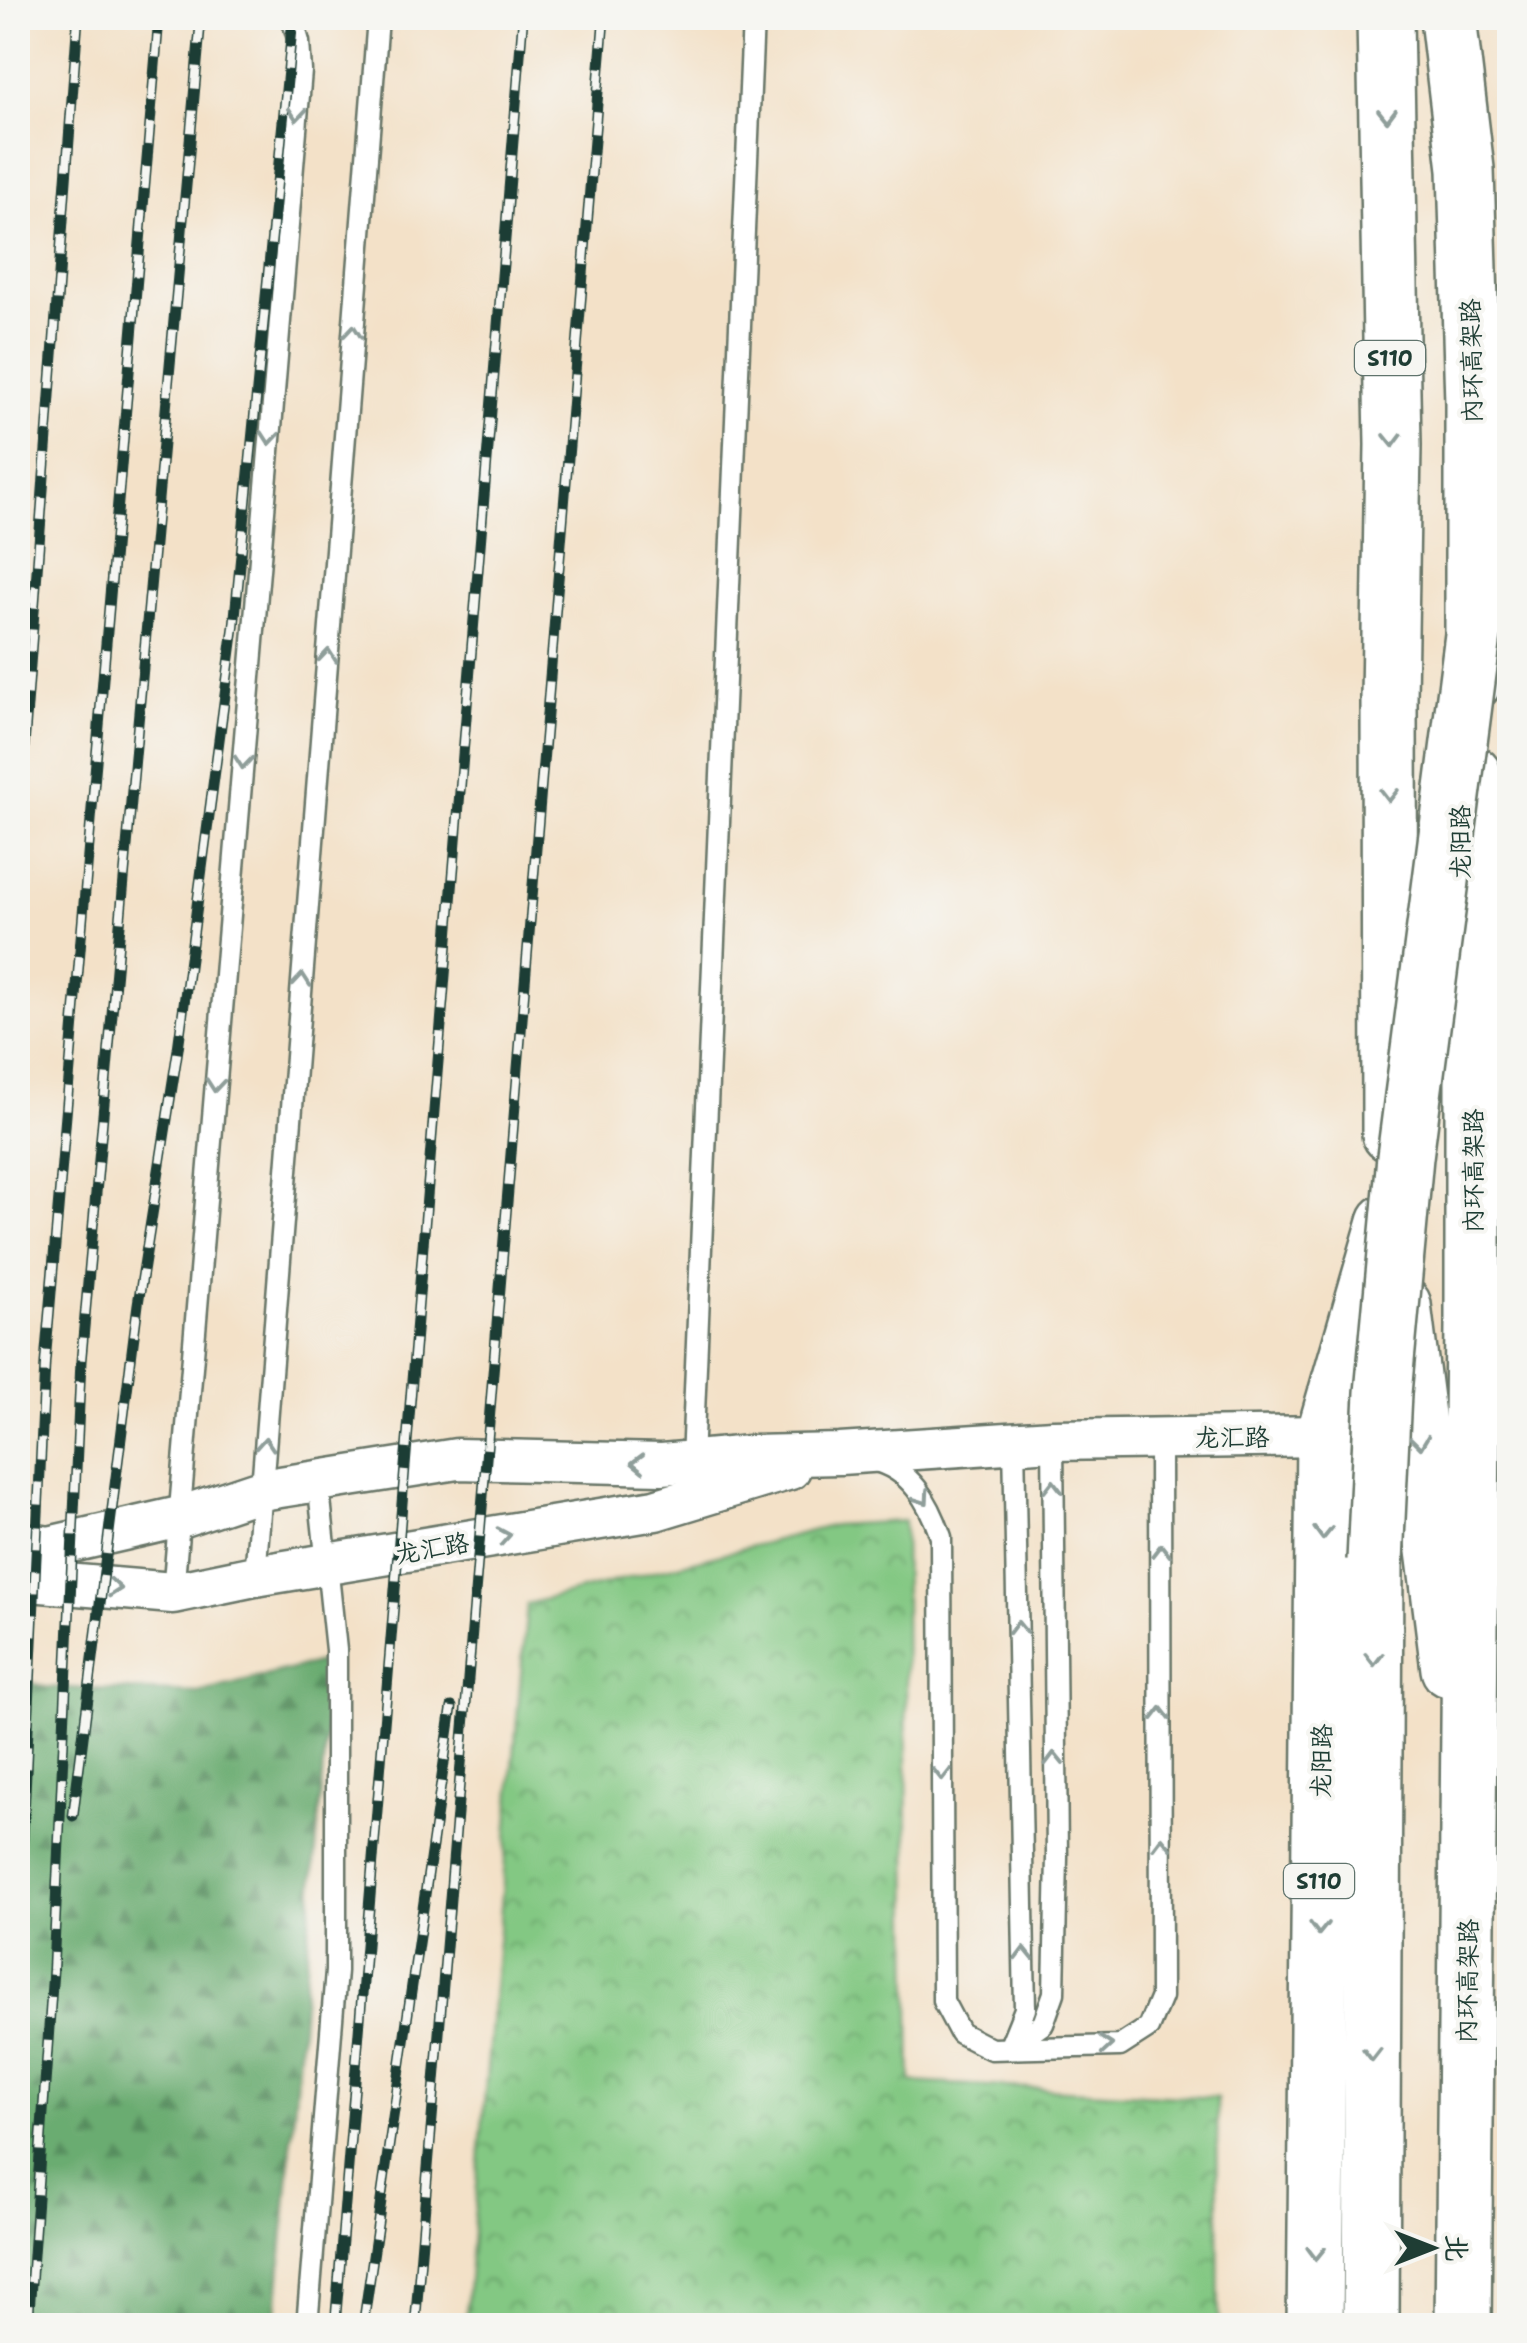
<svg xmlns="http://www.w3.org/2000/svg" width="1527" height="2343" viewBox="0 0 1527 2343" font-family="'Shantell Sans','LXGW WenKai TC',sans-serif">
<defs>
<pattern id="forest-firs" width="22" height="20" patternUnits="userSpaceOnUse" patternTransform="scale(2.5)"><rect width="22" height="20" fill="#6aac71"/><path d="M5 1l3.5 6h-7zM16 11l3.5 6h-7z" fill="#578d5e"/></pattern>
<pattern id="park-crowns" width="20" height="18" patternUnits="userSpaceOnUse" patternTransform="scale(2.5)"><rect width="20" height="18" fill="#83c883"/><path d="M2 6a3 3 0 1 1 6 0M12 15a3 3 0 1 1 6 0" fill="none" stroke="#6ba46c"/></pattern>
</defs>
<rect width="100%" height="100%" fill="#f6f6f2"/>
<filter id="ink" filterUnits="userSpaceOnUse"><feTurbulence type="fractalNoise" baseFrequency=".01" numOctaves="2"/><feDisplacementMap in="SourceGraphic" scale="20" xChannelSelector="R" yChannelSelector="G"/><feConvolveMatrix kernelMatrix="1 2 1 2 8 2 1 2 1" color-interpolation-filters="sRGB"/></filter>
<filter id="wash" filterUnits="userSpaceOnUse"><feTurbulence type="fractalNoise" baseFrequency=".0048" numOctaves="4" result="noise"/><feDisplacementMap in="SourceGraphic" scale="40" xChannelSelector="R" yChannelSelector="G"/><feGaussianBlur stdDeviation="2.25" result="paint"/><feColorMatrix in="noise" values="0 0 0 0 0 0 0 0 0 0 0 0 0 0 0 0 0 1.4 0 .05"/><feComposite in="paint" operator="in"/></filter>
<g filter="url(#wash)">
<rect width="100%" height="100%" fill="#f3e1c8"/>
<!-- forest -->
<polygon fill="url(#forest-firs)" stroke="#447452" stroke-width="2.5" points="332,1659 276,2325 18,2326 18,1678 44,1687 198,1693"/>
<!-- park -->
<polygon fill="url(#park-crowns)" stroke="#51825c" stroke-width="2.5" points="904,1521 911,2082 1217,2098 1219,2325 465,2325 527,1604 834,1525"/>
</g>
<g filter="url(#ink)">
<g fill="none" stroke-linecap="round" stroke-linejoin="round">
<defs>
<g id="service">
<path d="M872,1460C911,1469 929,1502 941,1537L943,2001L960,2033L991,2049L1120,2046L1148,2028L1161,1997L1160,1438"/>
<polyline points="692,1461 753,18"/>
<polyline points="255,1576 378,18"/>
<polyline points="173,1593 301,71 299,42 292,18"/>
<polyline points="1010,2046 1025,2009 1014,1442"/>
<polyline points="1009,2048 1043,2024 1054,1993 1057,1857 1053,1440"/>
<polyline points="307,2326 336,1971 336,1650 318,1480"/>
</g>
<g id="minor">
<polyline points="18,1542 49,1547 180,1517 261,1490 457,1459 662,1464 750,1456 840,1454 1053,1440 1324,1436"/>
<polyline points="18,1580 173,1593 255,1576 655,1510 790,1469"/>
</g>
<g id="primary">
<polyline points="1385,18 1393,445 1389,698 1390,1134"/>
<polyline points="1403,1305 1449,1669"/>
<polyline points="1315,2326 1324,1436 1386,1222"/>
</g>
<g id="trunk">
<polyline points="1448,18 1466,169 1473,403 1473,683"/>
<polyline points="1371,2326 1375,1561"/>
<polyline points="1463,2326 1473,1324 1473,774"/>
</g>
</defs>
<!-- service casing -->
<use href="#service" stroke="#697668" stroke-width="25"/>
<!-- minor casing -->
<use href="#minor" stroke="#697668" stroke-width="45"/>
<!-- primary casing -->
<use href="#primary" stroke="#697668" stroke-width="60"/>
<!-- trunk casing -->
<use href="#trunk" stroke="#697668" stroke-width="60"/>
<!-- service -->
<use href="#service" stroke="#fff" stroke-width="20"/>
<!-- minor -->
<use href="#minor" stroke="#fff" stroke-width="40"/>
<!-- primary -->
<use href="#primary" stroke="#fff" stroke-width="55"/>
<!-- trunk -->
<use href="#trunk" stroke="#fff" stroke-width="55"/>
<defs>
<g id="rail">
<polyline points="18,827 78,18"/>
<polyline points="73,1816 138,1304 178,1049 234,627 293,18"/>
<polyline points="18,1944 45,1363 159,18"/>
<polyline points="28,2326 53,1970 81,1361 201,18"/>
<polyline points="335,2326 523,18"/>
<polyline points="363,2326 452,1707"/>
<polyline points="415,2326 604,18"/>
</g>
</defs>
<!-- rail casing -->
<use href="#rail" stroke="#1f3d34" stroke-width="11"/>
<!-- rail -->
<use href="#rail" stroke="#f6f6f2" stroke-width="8" stroke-dasharray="22" stroke-linecap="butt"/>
<defs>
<polyline id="trunk-bridge" points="1375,1561 1383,1393 1405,1157 1473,635"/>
</defs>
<!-- trunk-bridge casing -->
<use href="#trunk-bridge" stroke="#697668" stroke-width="60" stroke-linecap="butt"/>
<!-- trunk-bridge -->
<use href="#trunk-bridge" stroke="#fff" stroke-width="55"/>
</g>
<!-- one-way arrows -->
<defs><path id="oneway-chevron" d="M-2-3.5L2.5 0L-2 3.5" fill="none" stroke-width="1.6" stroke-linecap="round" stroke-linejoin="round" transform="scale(2.5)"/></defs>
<g stroke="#8f9e9a">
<use href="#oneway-chevron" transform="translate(297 114) rotate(95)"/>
<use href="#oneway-chevron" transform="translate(1387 115) rotate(89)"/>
<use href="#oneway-chevron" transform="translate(353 332) rotate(-85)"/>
<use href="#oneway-chevron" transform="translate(270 438) rotate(95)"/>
<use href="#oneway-chevron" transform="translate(1393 440) rotate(89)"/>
<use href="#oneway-chevron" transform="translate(328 656) rotate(-85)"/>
<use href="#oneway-chevron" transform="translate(243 762) rotate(95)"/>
<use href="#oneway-chevron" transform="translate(1389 795) rotate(90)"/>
<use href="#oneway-chevron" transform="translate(302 980) rotate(-85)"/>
<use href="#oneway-chevron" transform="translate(215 1085) rotate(95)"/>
<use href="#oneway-chevron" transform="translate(1420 1442) rotate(83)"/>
<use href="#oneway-chevron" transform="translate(265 1444) rotate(-86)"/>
<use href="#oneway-chevron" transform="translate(638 1463) rotate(-179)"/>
<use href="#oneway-chevron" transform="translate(1053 1487) rotate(-90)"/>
<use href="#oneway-chevron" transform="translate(923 1498) rotate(55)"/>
<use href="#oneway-chevron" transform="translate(1323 1533) rotate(91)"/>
<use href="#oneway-chevron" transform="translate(504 1536) rotate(-10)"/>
<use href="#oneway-chevron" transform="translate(1161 1551) rotate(-90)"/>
<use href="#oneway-chevron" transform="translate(115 1588) rotate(5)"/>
<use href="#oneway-chevron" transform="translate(1018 1628) rotate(-91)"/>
<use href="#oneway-chevron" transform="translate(1374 1659) rotate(90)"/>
<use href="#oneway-chevron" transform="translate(1161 1714) rotate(-90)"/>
<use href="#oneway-chevron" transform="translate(1054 1759) rotate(-91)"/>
<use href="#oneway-chevron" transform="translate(942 1774) rotate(90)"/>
<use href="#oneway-chevron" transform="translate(1162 1844) rotate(-91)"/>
<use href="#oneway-chevron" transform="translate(1319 1928) rotate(91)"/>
<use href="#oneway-chevron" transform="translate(1024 1954) rotate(-91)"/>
<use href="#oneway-chevron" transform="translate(1106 2045) rotate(-5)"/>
<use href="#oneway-chevron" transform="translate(1372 2054) rotate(90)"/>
<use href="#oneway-chevron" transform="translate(1316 2253) rotate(91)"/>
</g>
</g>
<g text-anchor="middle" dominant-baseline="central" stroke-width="8" stroke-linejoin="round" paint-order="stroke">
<!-- shield labels -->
<g fill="#f6f6f2" stroke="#60746d" stroke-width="2.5">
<rect x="1355" y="341" width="70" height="34" rx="8"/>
<rect x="1284" y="1864" width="70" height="34" rx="8"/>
</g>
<g font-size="22" font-weight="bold" fill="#1f3d34">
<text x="1390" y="358">S110</text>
<text x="1319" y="1881">S110</text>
</g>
<!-- street labels -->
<g font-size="25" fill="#1f3d34" stroke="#f6f6f2">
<text transform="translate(1471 361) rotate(-91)">内环高架路</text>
<text transform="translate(1460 842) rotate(-90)">龙阳路</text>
<text transform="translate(1473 1171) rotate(-90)">内环高架路</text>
<text x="1232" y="1437">龙汇路</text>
<text transform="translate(432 1548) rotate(-10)">龙汇路</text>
<text transform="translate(1321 1761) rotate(-89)">龙阳路</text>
<text transform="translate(1467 1981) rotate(-89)">内环高架路</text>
</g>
</g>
<!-- margin -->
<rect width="1527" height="2343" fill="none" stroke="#f6f6f2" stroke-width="60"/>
<!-- north arrow -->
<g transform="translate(1432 2248) rotate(90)" stroke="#f6f6f2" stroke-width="8" paint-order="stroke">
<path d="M0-8L18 38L0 25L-18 38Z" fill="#1f3d34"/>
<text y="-15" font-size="28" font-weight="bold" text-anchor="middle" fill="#1f3d34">北</text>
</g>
</svg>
